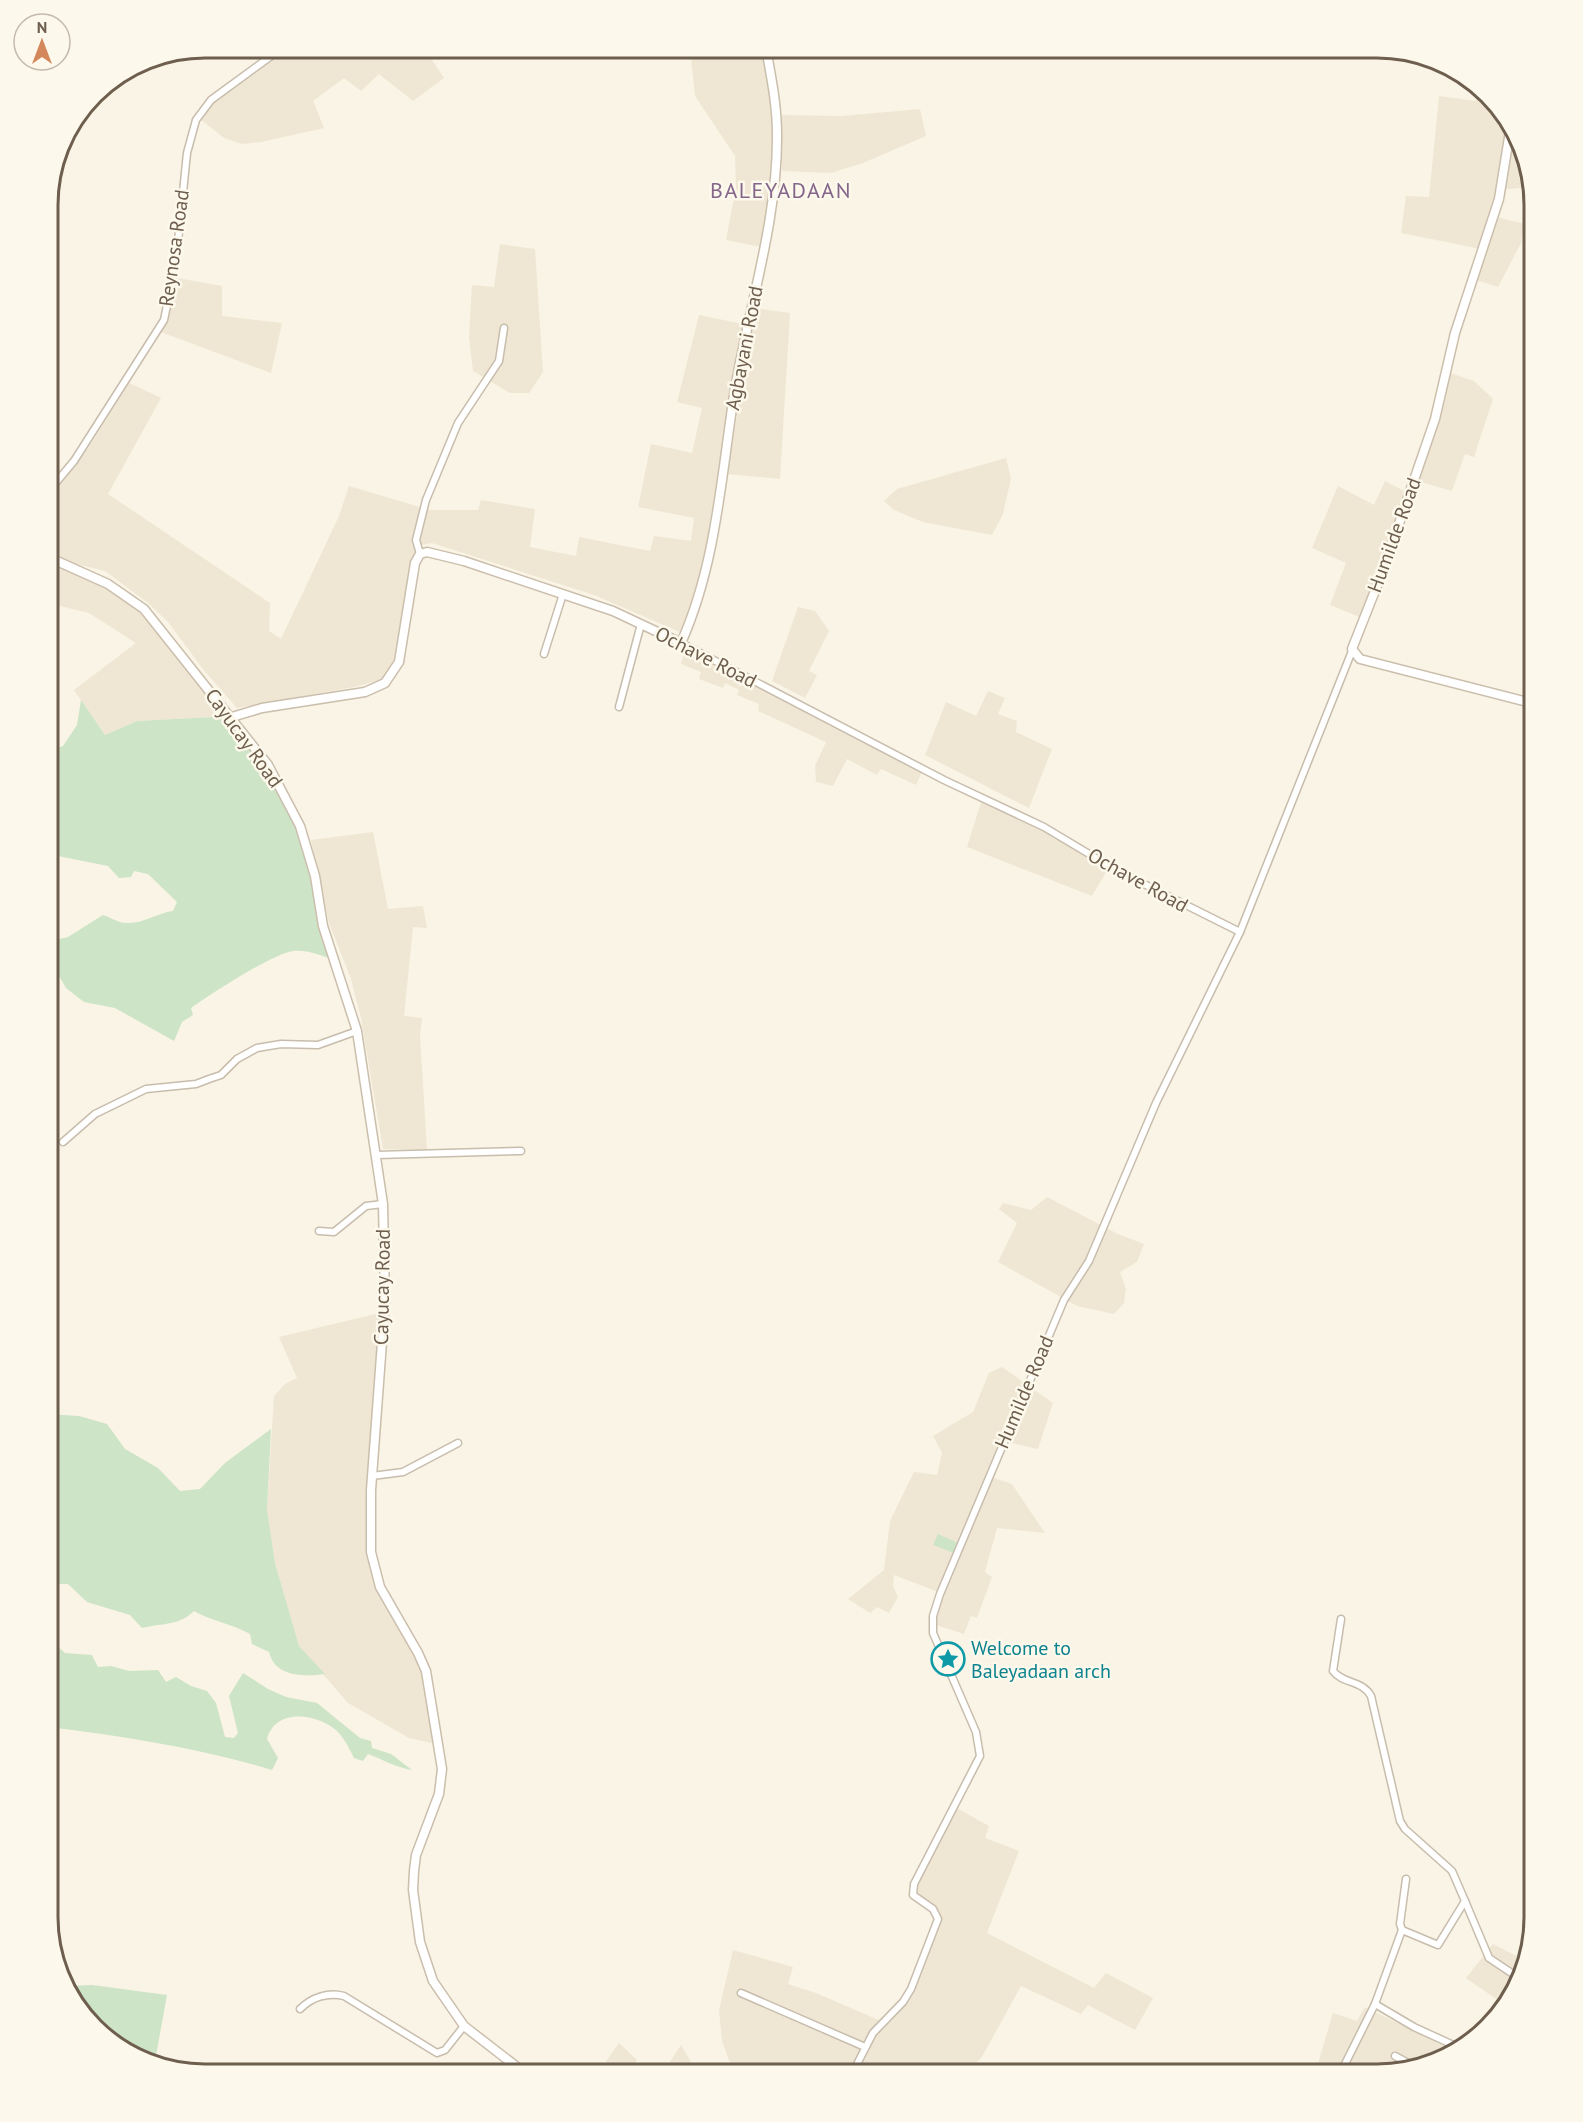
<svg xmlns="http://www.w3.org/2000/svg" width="1583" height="2122" viewBox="0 0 1583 2122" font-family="'PT Sans',sans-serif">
<rect width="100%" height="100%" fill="#f9f4e5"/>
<!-- residential -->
<g fill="#efe7d4">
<polygon points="287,48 424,48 444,78 413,101 379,74 361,91 344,78 313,101 324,128 261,142 242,144 224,138 200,119 212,103"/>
<polygon points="690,48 766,48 776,146 761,247 726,240 736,187 735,156 695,96"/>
<polygon points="1477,88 1509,118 1530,187 1498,190 1492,216 1525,224 1521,243 1498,287 1476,280 1486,250 1401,233 1406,196 1429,197 1439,96 1476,101"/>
<polygon points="920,109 926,136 863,163 831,173 782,171 782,115 842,116"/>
<polygon points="500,244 535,249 543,372 529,393 510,393 473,371 469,337 472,285 494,287"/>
<polygon points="177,278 222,286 222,316 282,323 271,373 161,332 170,311"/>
<polygon points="755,308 790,313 780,479 727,474"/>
<polygon points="699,315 743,324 699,588 682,633 594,595 432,543 420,545 399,659 390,674 380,680 354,687 237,708 202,668 169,623 148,603 105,571 68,562 48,552 48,496 89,447 129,383 161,398 108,494 270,603 269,631 281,639 339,516 349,486 430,510 478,510 481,500 535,509 530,547 576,556 579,537 650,551 654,536 691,541 694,518 638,507 651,444 692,453 702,408 677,402"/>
<polygon points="1450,373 1474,381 1493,399 1474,457 1465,454 1452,491 1417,481"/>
<polygon points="1006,458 1011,478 1003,514 992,535 923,522 894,510 884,501 897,489"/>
<polygon points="1385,481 1406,492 1362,618 1330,605 1346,563 1312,548 1338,486 1374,505"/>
<polygon points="48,559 144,608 228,709 214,717 137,721 105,735 74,690 136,643 89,613 48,603"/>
<polygon points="798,607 815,611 829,631 809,671 817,675 805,698 772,681"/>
<polygon points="686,646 924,767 916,785 881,769 877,775 847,759 833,786 816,782 815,766 826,742 758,711 759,704 737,695 739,690 725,683 723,688 699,679 701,672 681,664"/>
<polygon points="988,691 1005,698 998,714 1017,721 1016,732 1052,749 1029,808 925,755 946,702 976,716"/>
<polygon points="983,796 1111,864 1092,896 967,847"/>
<polygon points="373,832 388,909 423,906 427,928 413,927 404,1016 422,1018 420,1035 427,1150 383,1149 361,1018 351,979 329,923 311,840"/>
<polygon points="1047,1197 1118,1234 1144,1244 1137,1262 1120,1272 1126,1289 1124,1303 1114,1314 1077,1306 998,1262 1017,1223 999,1209 1003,1203 1031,1210"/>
<polygon points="384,1312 370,1529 378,1580 420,1655 440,1745 409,1738 348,1703 299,1646 275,1563 267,1509 274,1396 285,1384 297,1378 279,1337"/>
<polygon points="1002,1367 1053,1403 1038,1449 1003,1441 988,1476 1012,1484 1045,1533 997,1528 985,1572 992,1577 977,1618 971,1616 964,1634 933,1624 941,1593 894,1575 893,1586 898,1597 889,1613 877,1607 870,1613 848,1599 884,1570 890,1521 914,1472 937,1475 942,1453 933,1436 973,1412 989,1373"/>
<polygon points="955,1807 989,1826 985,1838 1019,1851 987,1933 1094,1988 1106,1973 1153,1998 1135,2030 1088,2005 1081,2014 1021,1986 983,2055 968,2074 730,2074 733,2072 722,2041 719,2010 733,1950 793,1967 788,1984 816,1993 881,2021 904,2000 914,1983 942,1918 937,1909 917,1894 916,1883"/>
<polygon points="1493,1944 1524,1960 1514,1995 1479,2033 1476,2031 1499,2001 1466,1978"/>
<polygon points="1365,2007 1454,2051 1378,2074 1315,2074 1333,2013 1357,2021"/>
<polygon points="619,2043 637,2060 627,2074 597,2074"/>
<polygon points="681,2045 698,2074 662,2074"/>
</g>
<!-- green -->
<g fill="#cde4c6">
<path d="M81,700L105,735L137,721L214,717L228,709L258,744L292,802L338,961C325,957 307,949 293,951C270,955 211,994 191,1008L193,1015L182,1022L174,1041L115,1008L84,1002L66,988L48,957V948L55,940L68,937L103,915C110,917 118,923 126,923C143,924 157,913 173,911L177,902L148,874L134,871L131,877L119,878L108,866L48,854V751L63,746L77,725Z"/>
<path d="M48,1414L79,1416L107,1424L125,1449L158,1468L180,1491L200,1489L225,1463L271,1429L267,1509L275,1563L299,1646L325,1674C304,1677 275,1677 269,1652L252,1644L250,1634C232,1624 212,1621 194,1611C179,1626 162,1623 142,1628L130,1615L87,1602L68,1584H48Z"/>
<polygon points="938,1534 958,1543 954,1553 933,1545"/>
<path d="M54,1636L59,1638L57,1646L65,1653L92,1655L98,1667L111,1666L129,1671L158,1670L166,1682L176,1677L191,1686L207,1691L216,1703L225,1737L234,1738L238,1733L229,1696L243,1673L268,1689L286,1697L317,1703L360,1738L371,1741L372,1748L391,1754L412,1770C395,1767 384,1760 368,1754L363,1761L354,1758C349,1748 345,1739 337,1731C317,1713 275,1708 267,1739L278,1758L272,1770C199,1748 123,1736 48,1727V1643Z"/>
<polygon points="92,1985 167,1995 155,2061 127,2053 74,2004 69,1986"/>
</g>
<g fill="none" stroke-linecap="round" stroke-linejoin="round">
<defs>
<g id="street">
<polyline points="48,492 74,461 164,320 176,261 187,153 196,120 211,100 282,48"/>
<polyline points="420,554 416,540 426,500 458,423 499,361 504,328"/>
<polyline points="681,643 944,780 1044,827 1116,870 1240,932"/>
<polyline points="544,654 563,594"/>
<polyline points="619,707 641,624"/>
<polyline points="63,1142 95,1114 146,1089 196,1084 209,1079 221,1075 237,1059 257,1048 281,1044 318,1045 357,1031"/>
<polyline points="377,1155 521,1151"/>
<polyline points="319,1231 334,1232 366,1206 383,1204"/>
<polyline points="372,1476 403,1472 458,1443"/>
<path d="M1341,1619L1333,1671C1343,1684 1362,1680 1371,1696L1400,1821L1405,1829L1452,1871L1465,1901"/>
<polyline points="1535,1739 1532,1735 1535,1726"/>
<polyline points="1402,1930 1400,1924 1406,1879"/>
<polyline points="741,1993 865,2047"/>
<polyline points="1375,2004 1414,2027 1462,2049"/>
<path d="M300,2009C312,1997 328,1992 344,1996L437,2053L445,2050L464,2026"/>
<polyline points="1395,2056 1410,2064"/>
<polyline points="852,2074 873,2033 903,2002 911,1989 938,1919 933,1909 913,1895 914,1884 980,1756 976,1732 933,1633 933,1616 940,1594 1064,1300 1089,1261 1156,1103 1240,932 1352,651"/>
<polyline points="1340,2074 1375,2004 1402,1930 1438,1945 1465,1901 1489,1958 1519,1978"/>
</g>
<g id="secondary">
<polyline points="1511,125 1499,199 1455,333 1435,419 1382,573 1352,649 1360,659 1535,704"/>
<polyline points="48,557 108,584 144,609 268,765 300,826 315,876 323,926 357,1031 383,1204 385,1302 371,1490 371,1552 380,1587 418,1653 426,1671 442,1769 439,1794 416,1855 414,1871 413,1890 420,1942 433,1981 464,2026 526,2074"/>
<path d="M232,717L262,708L365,692L385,683L399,662L415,563L420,554L427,552L464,561L613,611L681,643C716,565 721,478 734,395C748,309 778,221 777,134C777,105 771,76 766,48"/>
</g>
</defs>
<!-- street casing -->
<use href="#street" stroke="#c8bdad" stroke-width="9"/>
<!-- secondary casing -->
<use href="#secondary" stroke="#cbbeac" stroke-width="11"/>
<!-- street -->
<use href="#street" stroke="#fff" stroke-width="6"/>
<!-- secondary -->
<use href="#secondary" stroke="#fff" stroke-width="8"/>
</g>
<!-- icons -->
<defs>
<symbol id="sight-ring" viewBox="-11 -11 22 22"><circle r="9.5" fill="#fcf8eb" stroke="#0f9aa8" stroke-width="1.5"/><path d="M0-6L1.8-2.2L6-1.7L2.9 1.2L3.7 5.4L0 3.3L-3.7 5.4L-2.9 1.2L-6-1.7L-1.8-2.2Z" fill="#0f9aa8"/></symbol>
</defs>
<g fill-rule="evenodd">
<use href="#sight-ring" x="929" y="1640" width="38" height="38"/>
</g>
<g text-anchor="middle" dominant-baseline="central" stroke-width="5" stroke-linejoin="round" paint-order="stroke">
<!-- street labels -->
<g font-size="20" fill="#6e5e4e" stroke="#fcf8eb">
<text transform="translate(174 248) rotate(-82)">Reynosa Road</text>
<text transform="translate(744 348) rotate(-79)">Agbayani Road</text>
<text transform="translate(1394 535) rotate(-70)">Humilde Road</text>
<text transform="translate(706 657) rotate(27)">Ochave Road</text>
<text transform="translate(244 738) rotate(54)">Cayucay Road</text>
<text transform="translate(1138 880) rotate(29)">Ochave Road</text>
<text transform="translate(382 1287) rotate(-89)">Cayucay Road</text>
<text transform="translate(1024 1392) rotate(-67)">Humilde Road</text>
</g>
<!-- culture labels -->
<g font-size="20" fill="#0d838f" stroke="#fcf8eb" text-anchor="start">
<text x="971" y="1648">Welcome to<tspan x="971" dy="23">Baleyadaan arch</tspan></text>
</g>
<!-- quarter labels -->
<g font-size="22" letter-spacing="1.5" fill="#84668b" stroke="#fcf8eb">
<text x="781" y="190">BALEYADAAN</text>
</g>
</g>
<!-- crop -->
<path d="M0 0H1583V2122H0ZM205 58H1377A147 147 0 0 1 1524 205V1917A147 147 0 0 1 1377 2064H205A147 147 0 0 1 58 1917V205A147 147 0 0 1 205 58Z" fill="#fcf8eb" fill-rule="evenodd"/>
<path fill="none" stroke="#6e5e4e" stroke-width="3" d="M205 58H1377A147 147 0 0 1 1524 205V1917A147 147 0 0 1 1377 2064H205A147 147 0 0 1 58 1917V205A147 147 0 0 1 205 58Z"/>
<!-- north arrow -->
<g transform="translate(42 42)"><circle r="28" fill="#fcf8eb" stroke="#c3baac" stroke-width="1.5"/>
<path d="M0-4.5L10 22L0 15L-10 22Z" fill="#d3875a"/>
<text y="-9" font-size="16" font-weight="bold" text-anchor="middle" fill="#6e5e4e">N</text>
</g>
</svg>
